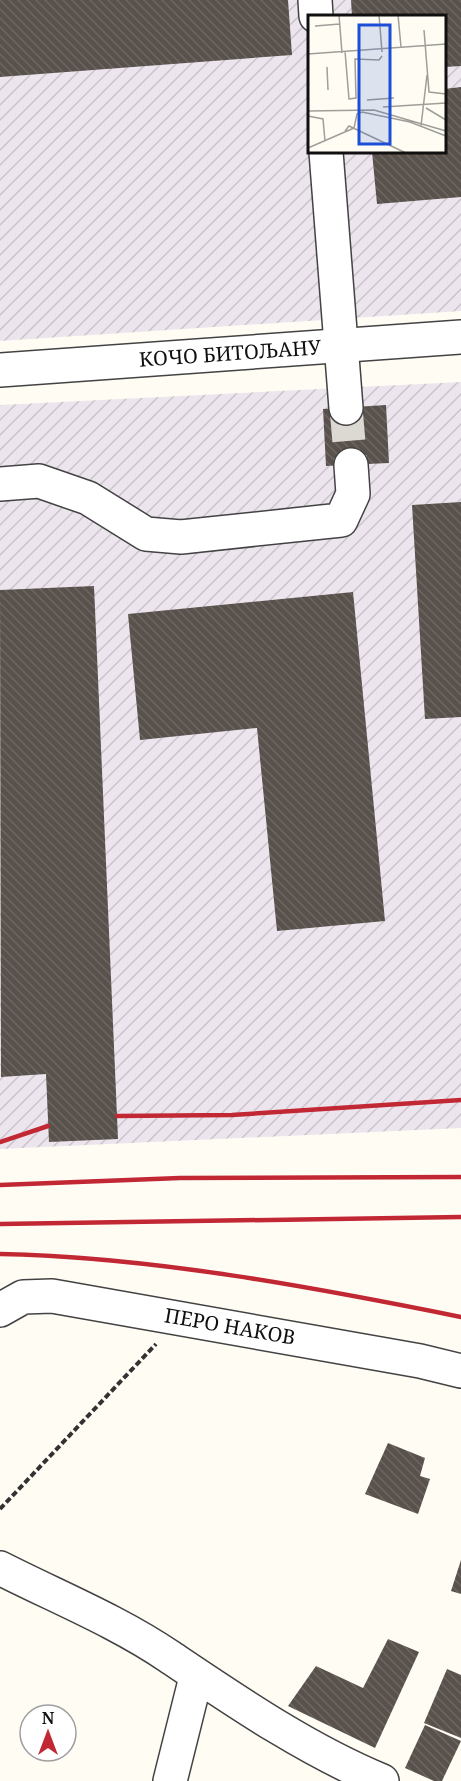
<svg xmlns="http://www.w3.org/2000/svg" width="461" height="1781" viewBox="0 0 461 1781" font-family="'Noto Serif',serif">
<defs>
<pattern id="industrial-furrows" width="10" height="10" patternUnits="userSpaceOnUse" patternTransform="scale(1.5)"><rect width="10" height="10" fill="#ede5ee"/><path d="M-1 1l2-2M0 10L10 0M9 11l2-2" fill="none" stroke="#cac3cb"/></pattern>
<pattern id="building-back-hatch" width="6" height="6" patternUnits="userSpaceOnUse" patternTransform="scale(1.5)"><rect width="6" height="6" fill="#59514c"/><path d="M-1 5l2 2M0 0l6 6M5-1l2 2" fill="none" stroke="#6c6561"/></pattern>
</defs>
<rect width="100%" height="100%" fill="#fffcf4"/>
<!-- industrial -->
<g fill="url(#industrial-furrows)" fill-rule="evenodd">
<path d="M0,0H461V311L0,341ZM310,16H444V152H310Z"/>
<polygon points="461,382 461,1128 0,1149 0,405"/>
</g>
<!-- building -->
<g fill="url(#building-back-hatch)">
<polygon points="0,0 288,0 292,55 0,77"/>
<polygon points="351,0 461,0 461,66 444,67 444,16 352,16"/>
<polygon points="461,87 461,197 377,204 372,152 444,152 444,89"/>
<polygon points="386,405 389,463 326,466 323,409"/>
<polygon points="461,502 461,717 425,719 412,505"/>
<polygon points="94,586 118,1139 49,1142 46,1074 1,1077 0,590"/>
<polygon points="353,592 385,921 277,931 257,728 140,740 128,614"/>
<polygon points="388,1443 425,1458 420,1476 430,1479 418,1514 365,1494"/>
<polygon points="461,1560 461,1594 451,1591"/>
<polygon points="388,1639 419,1652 375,1748 288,1706 316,1666 363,1688"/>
<polygon points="447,1669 461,1675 461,1738 424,1723"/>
<polygon points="425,1725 461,1741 442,1781 434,1781 405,1768"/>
</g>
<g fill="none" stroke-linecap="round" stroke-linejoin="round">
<!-- minor-tunnel -->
<polyline stroke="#dbd9d2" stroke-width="33" stroke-dasharray="33 16" stroke-linecap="butt" points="346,408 351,465"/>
<defs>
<g id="minor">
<polyline points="315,0 316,16"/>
<polyline points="326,152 346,408"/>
<polyline points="0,370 461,337"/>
<polyline points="0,484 39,481 88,498 146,534 181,537 341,520 353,494 351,465"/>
<polyline points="0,1310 23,1297 52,1296 420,1361 461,1371"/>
<path d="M0,1568C57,1597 117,1621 170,1657C237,1702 307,1750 382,1781"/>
<polyline points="170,1781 196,1677"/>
</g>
</defs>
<!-- minor casing -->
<use href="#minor" stroke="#434343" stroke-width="36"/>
<!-- path -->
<polyline stroke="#323232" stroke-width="4" stroke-dasharray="6 3" stroke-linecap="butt" points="0,1509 156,1344"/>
<!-- minor -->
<use href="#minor" stroke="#fff" stroke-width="33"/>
<!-- rail -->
<g stroke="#c12833" stroke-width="4.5">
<polyline points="117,1116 232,1115 461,1100"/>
<polyline points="0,1142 48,1126"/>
<polyline points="0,1185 180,1178 461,1177"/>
<polyline points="0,1224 461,1217"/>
<path d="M0,1254C152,1257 312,1287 461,1317"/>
</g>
</g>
<g text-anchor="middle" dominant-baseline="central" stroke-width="6" stroke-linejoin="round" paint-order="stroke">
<!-- street labels -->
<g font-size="20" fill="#101010" stroke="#fff">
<text transform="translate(230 353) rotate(-4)">КОЧО БИТОЉАНУ</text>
<text transform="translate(230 1326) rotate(10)">ПЕРО НАКОВ</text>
</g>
</g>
<!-- overview -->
<g transform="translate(308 15)">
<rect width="138" height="138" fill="#fffcf4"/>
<path fill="none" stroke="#9f9e99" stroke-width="1.5" d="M31,0L34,38M71,0L74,37M90,0L93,32M7,11L32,9M116,15L121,77L138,79M37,36L41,84L48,83L47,44L71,45L74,41M0,39L138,29M19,52L20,75M59,85L86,83M75,92L138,88M118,93L138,105M0,96L66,95L138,116M0,101L15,104L17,126M113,111L119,60M46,113L49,99L54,97L102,107L138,121M37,116L41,111L98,138M0,133L46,113"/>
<path fill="#1d4ed8" fill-opacity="0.15" stroke="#1d4ed8" stroke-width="3" d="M51,10H82V129H51Z"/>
<rect width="138" height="138" fill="none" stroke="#101010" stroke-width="3"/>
</g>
<!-- north arrow -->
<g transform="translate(48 1733)"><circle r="28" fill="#ffffff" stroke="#9f9f9f" stroke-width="1.5"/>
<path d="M0-4.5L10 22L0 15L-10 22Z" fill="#c12833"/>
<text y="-9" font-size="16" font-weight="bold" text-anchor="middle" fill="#101010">N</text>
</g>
</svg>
